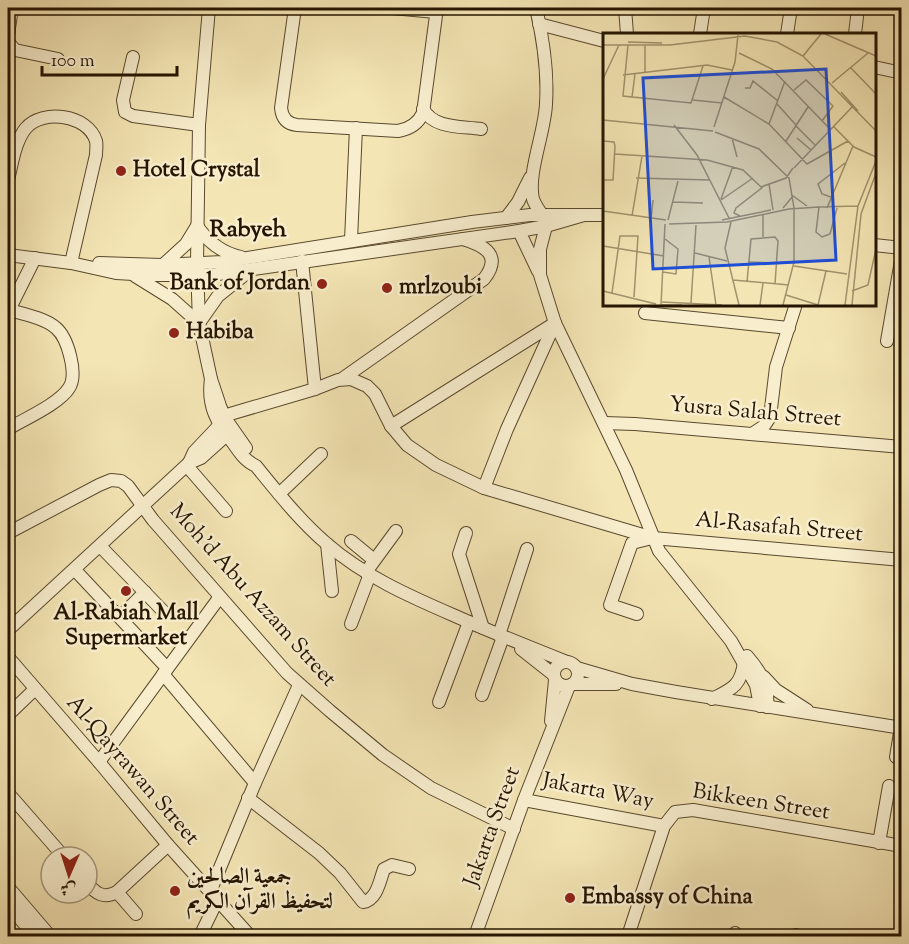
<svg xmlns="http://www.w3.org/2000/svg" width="909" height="944" viewBox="0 0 909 944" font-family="'Sorts Mill Goudy',Amiri,serif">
<rect width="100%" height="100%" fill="#f4e5b4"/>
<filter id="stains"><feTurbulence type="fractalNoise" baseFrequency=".00333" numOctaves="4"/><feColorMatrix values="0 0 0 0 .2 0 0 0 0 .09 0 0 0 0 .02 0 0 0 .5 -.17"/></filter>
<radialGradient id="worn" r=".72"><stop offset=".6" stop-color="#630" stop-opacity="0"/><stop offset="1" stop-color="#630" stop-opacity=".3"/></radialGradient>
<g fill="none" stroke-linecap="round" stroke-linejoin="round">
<defs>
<g id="minor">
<polyline points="209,8 199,125 197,264 199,323 211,379 220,406 225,418 246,448"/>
<path d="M295,8L281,108C282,118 287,124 297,125L398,131C410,129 418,124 423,113L437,8"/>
<polyline points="392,8 436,12"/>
<path d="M536,8C543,38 548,72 546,104C545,132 527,173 533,199C535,205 539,210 542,215"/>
<polyline points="625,8 627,34"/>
<polyline points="539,24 604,41"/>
<polyline points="700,34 704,8"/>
<polyline points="787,34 791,8"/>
<polyline points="855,34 858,8"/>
<polyline points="8,35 12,8"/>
<polyline points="8,42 15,50 58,59"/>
<polyline points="133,57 123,100 125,112 133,116 199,125"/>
<polyline points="874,67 902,73"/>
<path d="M423,109C434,129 461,126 481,129"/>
<path d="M8,180C12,164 15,141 26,128C42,109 88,114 96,141C97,145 96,151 96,155L71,263"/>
<polyline points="506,218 518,202 530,178"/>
<polyline points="546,226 540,249 540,275 555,323 626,470 659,551 731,641 756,685 760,706"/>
<polyline points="519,231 538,271"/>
<polyline points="351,240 356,128"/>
<polyline points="874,245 902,248"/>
<polyline points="8,255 71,263 116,273 151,275 211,275 519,231 546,226 584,215"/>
<polyline points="302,261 315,389"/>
<polyline points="99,263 162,265 222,262 472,222 530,215 604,215"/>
<path d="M163,265L186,244L197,226C208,242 221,253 241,257"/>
<polyline points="135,276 172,299 199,323 218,296 248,272"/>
<polyline points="8,312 35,258"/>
<polyline points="645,313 789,328"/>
<polyline points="887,341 902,255"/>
<path d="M211,379C207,406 217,423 233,443C240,453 245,461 256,466C278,493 300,521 327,544C364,576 409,596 453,615C491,632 529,647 567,662"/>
<path d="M342,379L484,279C502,256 486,246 463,239"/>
<polyline points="604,423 635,424 902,447"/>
<polyline points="391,426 555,323"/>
<path d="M8,429C24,419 59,404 69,388C78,375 68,338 56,328C45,318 23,314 9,310"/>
<polyline points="752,434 764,426 770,417 776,367 796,304"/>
<polyline points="189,463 194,452 230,414 315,389 338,380 351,379 367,386 375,394 391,426 407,445 436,465 484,488 653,538 902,560"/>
<polyline points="187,466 226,511"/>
<polyline points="484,488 507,429 555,323"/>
<polyline points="279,494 321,454"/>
<polyline points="8,533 99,485 111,480 121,481 128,486 153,520 287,673 330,711 383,755 431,788 514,829"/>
<polyline points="466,533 459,554 483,628"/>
<polyline points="351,541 374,560"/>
<polyline points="327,544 332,591"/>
<polyline points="100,546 163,611"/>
<polyline points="75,570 167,668"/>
<polyline points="366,572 396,531"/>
<polyline points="637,614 610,605 632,543 652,538"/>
<polyline points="120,617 145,592"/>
<polyline points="351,624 370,574"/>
<polyline points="8,630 189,463 201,458 230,432"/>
<polyline points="499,635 527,549"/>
<polyline points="521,649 554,675"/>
<path d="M747,656C761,672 769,686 767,707"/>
<polyline points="8,657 99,762 168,845 250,936"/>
<circle cx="566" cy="674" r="12"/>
<polyline points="577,668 632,684 676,692 902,728"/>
<polyline points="163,674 255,783"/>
<polyline points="764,677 776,690 807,710"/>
<polyline points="574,684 616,684"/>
<polyline points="482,695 503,637"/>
<path d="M712,699C732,689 741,686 744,662"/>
<polyline points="439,702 469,622"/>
<polyline points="8,715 34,690"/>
<polyline points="551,721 555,680"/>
<polyline points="896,757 901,727"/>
<polyline points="99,762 219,598"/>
<polyline points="8,793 64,857"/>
<path d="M248,798L319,853L340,873L363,902C377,900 380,880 384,869L392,865L409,869"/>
<polyline points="524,800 664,826"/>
<polyline points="879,843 889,786"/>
<path d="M87,883C96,894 104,899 117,892L168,845"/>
<polyline points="8,887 50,936"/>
<polyline points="117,892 136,914"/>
<polyline points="210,892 255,783 299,685"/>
<polyline points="8,905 35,936"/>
<polyline points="200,936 217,901"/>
<polyline points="475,936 524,800 569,686"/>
<polyline points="628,936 664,826 675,812 693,810 902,846"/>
<polyline points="734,936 735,933"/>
<polyline points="796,936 796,935"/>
</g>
</defs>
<!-- minor casing -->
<use href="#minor" stroke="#59492d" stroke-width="14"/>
<!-- minor -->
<use href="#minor" stroke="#f8eece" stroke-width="12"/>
</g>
<!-- markers -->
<g fill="#8f2418" stroke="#f8eece" stroke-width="2">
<circle cx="121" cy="171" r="6"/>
<circle cx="322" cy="284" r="6"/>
<circle cx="387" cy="288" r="6"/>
<circle cx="174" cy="333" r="6"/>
<circle cx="126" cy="591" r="6"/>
<circle cx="175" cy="891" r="6"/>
<circle cx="570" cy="898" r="6"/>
</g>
<g text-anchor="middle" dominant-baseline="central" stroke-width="5" stroke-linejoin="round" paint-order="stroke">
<!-- poi labels -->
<g font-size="22" font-weight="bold" fill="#251500" stroke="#f8eece" text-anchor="start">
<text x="133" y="171">Hotel Crystal</text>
<text x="310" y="284" text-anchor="end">Bank of Jordan</text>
<text x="399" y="288">mrlzoubi</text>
<text x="186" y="333">Habiba</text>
<text x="126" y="614" text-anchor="middle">Al-Rabiah Mall<tspan x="126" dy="25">Supermarket</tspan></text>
<text x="187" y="878">جمعية الصالحين<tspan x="187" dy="25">لتحفيظ القرآن الكريم</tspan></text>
<text x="582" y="898">Embassy of China</text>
</g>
<!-- street labels -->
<g font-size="22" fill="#251500" stroke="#f8eece">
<text transform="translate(755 413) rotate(5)">Yusra Salah Street</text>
<text transform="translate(779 528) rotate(5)">Al-Rasafah Street</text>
<text transform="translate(252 596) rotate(48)">Moh'd Abu Azzam Street</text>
<text transform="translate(132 771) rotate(49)">Al-Qayrawan Street</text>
<text transform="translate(598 792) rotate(11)">Jakarta Way</text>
<text transform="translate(761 803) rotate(9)">Bikkeen Street</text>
<text transform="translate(493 827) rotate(-70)">Jakarta Street</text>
</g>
<!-- neighbourhood labels -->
<g font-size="24" font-weight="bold" fill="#251500" stroke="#f8eece">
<text x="248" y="230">Rabyeh</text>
</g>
</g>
<!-- overview -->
<g transform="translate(603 33)">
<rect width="273" height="273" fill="#f4e5b4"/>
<path fill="none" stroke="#a1926c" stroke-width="1.5" d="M222,1L273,23M25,9L59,10M0,12H67L142,3L174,9L200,23L273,98M25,12L20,63L88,70L100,33M42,12V39M136,20L169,36L228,97M200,23L218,1M248,35L273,61M20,42L104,32L129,37M0,46L16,12M229,50L265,20M142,55H147L150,48L175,68M191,57L203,47L230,73L219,88M238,59L255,78M29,64L32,41M121,64L166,91L204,131L245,108M90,67L119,70M174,71L193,92M0,87L110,98M166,91L182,48M71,92L94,122L126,185M193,93L212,112M111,94L132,29L135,2M231,94L251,114L273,124M112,99L156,116L186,145L191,175V229L180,272M129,105L134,124M194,105L208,117M0,108L11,109L12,113L10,147H0M183,108L205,74M12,121L104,127L140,137L158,154L183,145L190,135M191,135L250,73M33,145L107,147M166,151L170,177M228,164L219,161L215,151L242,130M118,166L130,133M118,167L150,145M70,169L100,170M214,174L255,173M216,174L213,199L219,204L227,201L234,175M180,175L190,163L204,173M224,175L250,113M0,178L63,187M160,182V204M29,183L39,123M137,183L131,180L133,175L160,154M48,186L50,167M65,187L75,148M119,187L168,177M128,189L122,215L136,272M66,191L124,189L186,176L216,174M0,213L61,223M92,220L124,228M106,224L113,272M145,229L174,230M191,233L244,241M60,239L73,241L75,216L62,206M130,247L186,252M144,249L148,206L172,204L175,208L172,251M0,258L53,271M249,258L265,252L273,216M9,260L17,203H35L31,264M183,262L215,272L223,238M59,269L119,272M88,270L93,192M58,272L62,191M59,272H79M157,272L160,250M242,272L255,173L273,128M249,272L258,181L273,140"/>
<path fill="#1d4ed8" fill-opacity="0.15" stroke="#1d4ed8" stroke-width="3" d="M223,36L233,227L50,236L40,45Z"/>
<rect width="273" height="273" fill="none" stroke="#251500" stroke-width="3"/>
</g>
<!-- margin -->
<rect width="909" height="944" fill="none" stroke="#f4e5b4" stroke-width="30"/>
<rect x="9" y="9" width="891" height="926" fill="none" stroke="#251500" stroke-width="3"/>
<rect x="15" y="15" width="879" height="914" fill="none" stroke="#251500" stroke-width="1.5"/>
<!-- north arrow -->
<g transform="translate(69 875) rotate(183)"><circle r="28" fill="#f8eece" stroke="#a4977c" stroke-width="1.5"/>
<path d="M0-4.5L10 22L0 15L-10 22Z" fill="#8f2418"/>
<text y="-9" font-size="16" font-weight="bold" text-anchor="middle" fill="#251500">ش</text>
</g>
<!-- scale -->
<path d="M42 66v9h135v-9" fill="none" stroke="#251500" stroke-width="3"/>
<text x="51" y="66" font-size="18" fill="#251500" stroke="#f8eece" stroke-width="4.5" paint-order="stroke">100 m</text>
<rect width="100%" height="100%" filter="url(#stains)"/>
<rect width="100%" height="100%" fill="url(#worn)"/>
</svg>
